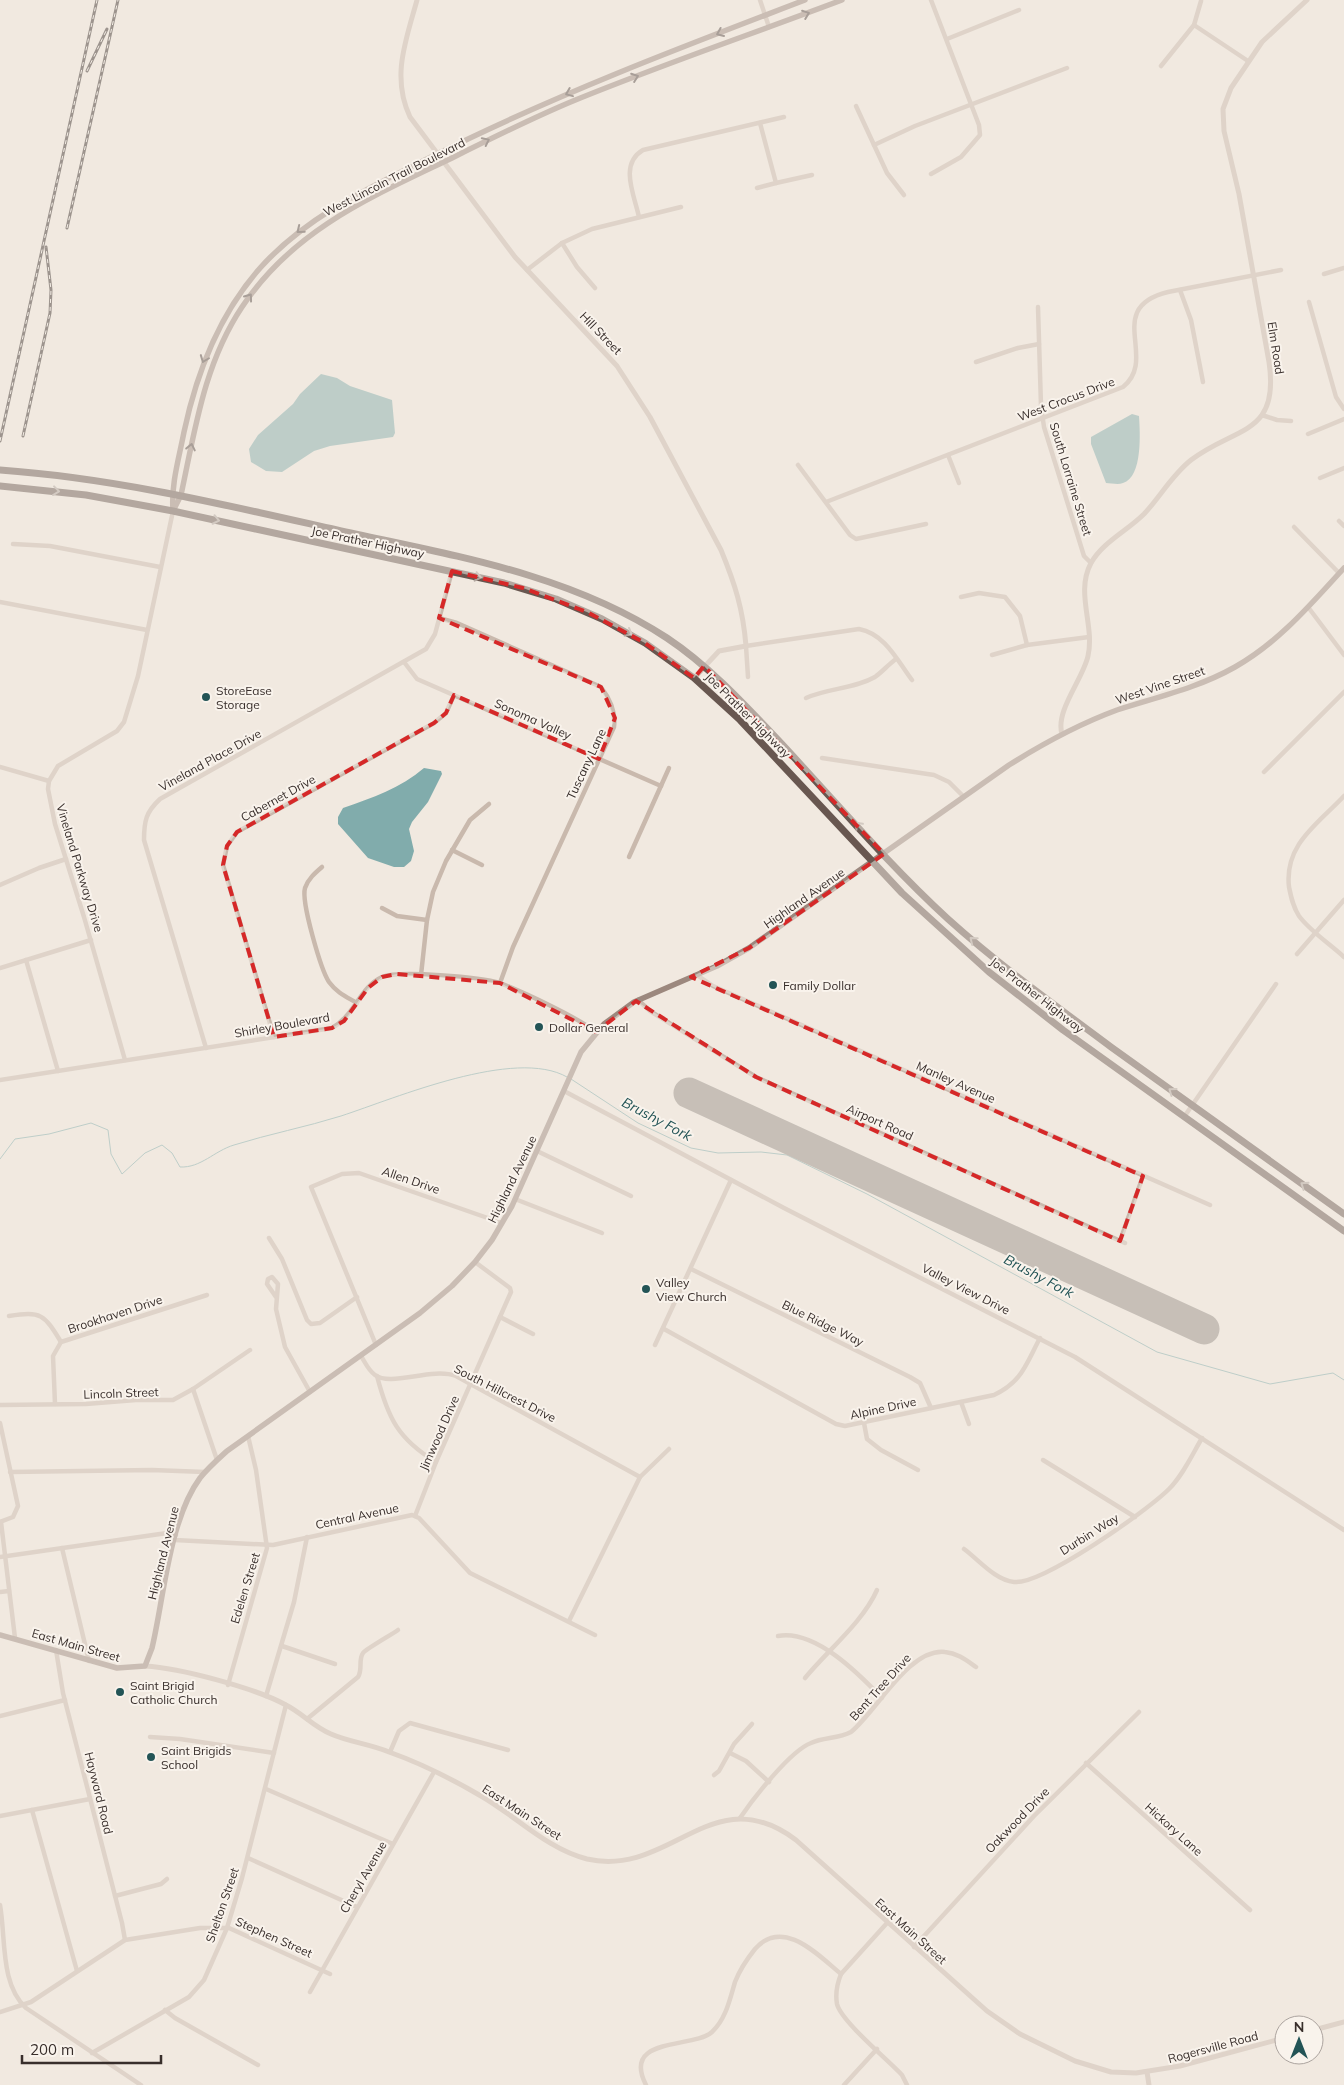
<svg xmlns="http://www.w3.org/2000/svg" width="1344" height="2085" viewBox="0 0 1344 2085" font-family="Mulish,sans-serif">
<rect width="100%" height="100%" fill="#f1e9e0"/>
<!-- water -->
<g fill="#81acac">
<polygon points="321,374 337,378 350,386 392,400 395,433 393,437 330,446 314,451 282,472 266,471 251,462 249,449 258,435 293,404 300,394"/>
<path d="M1132,414L1139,416C1140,432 1143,477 1123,483C1118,485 1111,483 1106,483L1091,444V437Z"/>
<path d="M424,768L441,771L442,774L428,802L412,822L409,829L414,851L411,861L404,867H394L368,858L338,824V817L343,808C372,798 401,788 424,768Z"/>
</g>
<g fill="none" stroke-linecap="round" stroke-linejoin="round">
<!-- stream -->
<g stroke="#81acac" stroke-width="1">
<polyline points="571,1079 638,1123 691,1148 718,1153 761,1152 787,1155 867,1194 1157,1352 1270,1384 1333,1373 1344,1380"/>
<path d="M0,1159L15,1139L49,1134L91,1123L108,1130L111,1154L122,1174L145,1153L162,1145L172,1153L180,1167C201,1168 214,1151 234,1145C269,1134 306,1127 341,1116C396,1098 515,1047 567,1077"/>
</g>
<!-- runway -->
<polyline stroke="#948c86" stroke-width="31" points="689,1093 1204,1329"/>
<!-- minor -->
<g stroke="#c9b9ad" stroke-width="4.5">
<polyline points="760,0 769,27"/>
<polyline points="1194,25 1248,61"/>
<polyline points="947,39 1019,10"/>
<polyline points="1161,66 1194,25 1201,1"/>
<polyline points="856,106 887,173 904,195"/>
<polyline points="874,145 915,126 1067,68"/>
<polyline points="931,174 961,157 980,135 979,125 931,0"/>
<polyline points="776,183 812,175"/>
<polyline points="757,188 776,183 760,123"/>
<path d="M639,217C634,194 619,164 643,150L784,117"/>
<polyline points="562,243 577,267 595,288"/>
<polyline points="527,270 562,243 592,229 681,207"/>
<polyline points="1324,274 1344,268"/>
<polyline points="1180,290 1191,320 1203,382"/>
<polyline points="1309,302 1336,397 1344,409"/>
<polyline points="1038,307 1041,406 1044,427 1084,556 1091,563"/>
<polyline points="976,362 1018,348 1039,344"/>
<polyline points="1262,415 1277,420 1291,421"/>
<polyline points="1308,434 1344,419"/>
<polyline points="948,455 959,483"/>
<polyline points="798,465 850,535 856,539 926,524"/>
<polyline points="1320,478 1344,468"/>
<path d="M826,502L1123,387C1159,358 1103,308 1168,292L1281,270"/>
<polyline points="1339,521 1344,526"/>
<polyline points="1294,527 1339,573"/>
<polyline points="13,544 50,546 160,567"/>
<polyline points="961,597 979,593 1005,597 1020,616 1027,645"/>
<polyline points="0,602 147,630"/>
<polyline points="1308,607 1344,655"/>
<path d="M439,618L457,623L601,687C611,700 616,712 614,727L513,947L500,983"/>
<polyline points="992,655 1027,645 1089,637"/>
<polyline points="404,662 417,679 661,786"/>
<path d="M748,677L746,646L859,629C885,634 897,660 912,680"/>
<path d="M806,698C828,688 854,689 875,677C882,672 889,664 896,659"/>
<polyline points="822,758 934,775 949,782 964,797"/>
<polyline points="0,767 49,781"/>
<polyline points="1264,772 1344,692"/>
<path d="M1344,796C1319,823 1284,844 1289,887C1291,897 1293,907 1299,916C1310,931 1330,944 1344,957"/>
<polyline points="452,850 482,865"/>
<polyline points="629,857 669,768"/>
<path d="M322,867C315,873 308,879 305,888C301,902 321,970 329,982C337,993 347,997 357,1003"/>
<polyline points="0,885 39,868 66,859"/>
<polyline points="382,908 397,916 427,920"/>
<polyline points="1297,954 1344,900"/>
<polyline points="26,960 58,1071"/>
<polyline points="0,968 91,940"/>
<polyline points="421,975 427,920 433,892 446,861 470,820 489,804"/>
<polyline points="697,975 713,986 1210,1205"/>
<polyline points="638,1000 650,1011 756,1077 1125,1243"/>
<polyline points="274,1037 223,865 227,846 237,832 434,723 446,713 454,695"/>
<path d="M206,1048L144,840C144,821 146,812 160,799L426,649L435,634L452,571"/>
<polyline points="125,1060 84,917 55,824 48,789 49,781 58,766 117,731 124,722 138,676 173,511"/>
<path d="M0,1080L332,1028C355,1015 360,987 382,977C399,970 481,977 500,983C525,993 575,1016 596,1032"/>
<polyline points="564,1091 784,1208 1075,1357 1344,1530"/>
<polyline points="1184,1117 1276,984"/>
<polyline points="537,1151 631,1196"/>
<polyline points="515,1199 602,1233"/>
<polyline points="269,1238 282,1259 307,1320 311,1324 320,1323 357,1297"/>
<polyline points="1120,1241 1143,1176"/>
<polyline points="691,1269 910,1377 920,1383 931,1408"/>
<polyline points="276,1297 267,1284 268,1279 272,1277 278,1284 276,1309 285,1347 310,1392"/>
<path d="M9,1316C41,1311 44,1314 61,1342"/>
<polyline points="500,1317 533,1334"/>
<path d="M664,1329L836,1424L845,1426L994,1395C1022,1382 1026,1364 1040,1338"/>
<polyline points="376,1345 311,1187 342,1174 359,1173 502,1223"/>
<polyline points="655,1345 731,1180"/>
<path d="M361,1356C365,1362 368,1370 375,1375C391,1387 431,1367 456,1376L640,1477"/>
<path d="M377,1376C388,1418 398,1439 436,1462"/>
<polyline points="193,1389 217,1460"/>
<polyline points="961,1402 969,1424"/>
<polyline points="55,1404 53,1356 61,1342 207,1295"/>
<polyline points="0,1405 86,1404 136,1400 173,1400 193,1389 250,1350"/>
<polyline points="0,1423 18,1506 13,1517 0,1522"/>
<polyline points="864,1423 867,1439 881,1450 918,1470"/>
<polyline points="1043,1460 1135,1517"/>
<polyline points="10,1472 152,1470 205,1472"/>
<polyline points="415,1516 436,1462 511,1292 510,1288 475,1262"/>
<polyline points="1,1522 15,1638"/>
<polyline points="175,1540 273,1545 412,1515 419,1518 470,1573 595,1635"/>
<polyline points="62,1548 89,1661"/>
<path d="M964,1549C979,1560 995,1580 1014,1582C1042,1585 1147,1511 1169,1489C1183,1475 1192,1455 1202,1438"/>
<polyline points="0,1557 167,1533 176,1535"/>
<polyline points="0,1592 9,1591"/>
<polyline points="569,1621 640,1477 669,1449"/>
<path d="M778,1636C815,1629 859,1674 882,1698"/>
<polyline points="282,1646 335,1664"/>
<polyline points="56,1650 63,1693 122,1923 125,1940"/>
<path d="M805,1678C827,1651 863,1622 877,1590"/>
<polyline points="228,1685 267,1548 256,1470 248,1436"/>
<polyline points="266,1696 294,1602 307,1537"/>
<polyline points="0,1716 65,1700"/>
<path d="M307,1719L358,1677C363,1669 358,1660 363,1653C366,1649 391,1635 398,1630"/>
<polyline points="150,1737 180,1739 274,1753"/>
<polyline points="390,1752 399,1731 410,1723 508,1750"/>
<polyline points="730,1753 746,1761 769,1782"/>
<polyline points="1086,1763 1250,1910"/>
<polyline points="714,1775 719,1771 734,1744 752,1724"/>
<polyline points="266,1789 393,1844"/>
<polyline points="32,1810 77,1971"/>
<polyline points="0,1816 90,1799"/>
<path d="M740,1818C753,1799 790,1751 811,1743C824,1737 838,1739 851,1732C877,1711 909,1648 945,1652C957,1653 966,1660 976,1667"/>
<polyline points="248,1858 357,1907"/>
<polyline points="115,1896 161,1884 167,1879"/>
<path d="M0,1905C6,1939 0,1984 26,2008L141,2085"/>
<path d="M887,1923L841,1974C837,1984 835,1993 837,2004C841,2021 888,2060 902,2075L907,2085"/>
<polyline points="914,1947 1034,1816 1139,1712"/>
<polyline points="310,1992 434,1772"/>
<polyline points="165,2010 175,2018 258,2065"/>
<polyline points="0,2012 31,2002 125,1940 200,1928 229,1928 330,1974"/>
<polyline points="92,2053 189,1997 204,1980 227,1928 242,1878 286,1705"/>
<path d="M646,2085C621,2036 693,2049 712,2032C726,2019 730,1999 735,1982C740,1969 747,1959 755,1949C783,1917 818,1955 841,1974"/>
<polyline points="844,2085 877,2049"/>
</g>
<!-- tertiary -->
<g stroke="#c9b9ad" stroke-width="5">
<path d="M417,0C406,40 391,77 410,117L515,257L617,366L650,417L721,550C735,584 743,609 746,646L719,651L694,678"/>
<path d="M1062,734C1055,711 1083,679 1088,656C1095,625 1075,593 1091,563C1103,542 1127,531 1144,514C1160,497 1172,475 1191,460C1235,426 1280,436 1269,362L1239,194L1224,131L1223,109L1231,88L1262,42L1307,0"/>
<path d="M145,1666C180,1668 255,1688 286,1705C302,1713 314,1727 331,1734C349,1742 370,1744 389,1752C420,1763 452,1779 481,1796C516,1816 547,1849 587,1859C671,1878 712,1777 796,1840L987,2011L1020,2034L1075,2061L1111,2072L1136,2073L1180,2066L1284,2038"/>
<polyline points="1314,2030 1344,2022"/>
<polyline points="1147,2072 1149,2085"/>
</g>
<!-- secondary -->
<g stroke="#9c887e" stroke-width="5.5">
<path d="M173,510C171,484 179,458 184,432C197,371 219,314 261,267C308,215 371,187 433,156C553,96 679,48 805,0"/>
<path d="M173,511L181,495C195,430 204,364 242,307C294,229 371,197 452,158C492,138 532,118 573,101C661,65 752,34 842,0"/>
<path d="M0,1635L117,1668L145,1666L152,1648C164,1598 169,1520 200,1478C208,1468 217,1460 227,1451L420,1313L452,1286L475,1262L492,1240L512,1206L581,1052L604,1024L634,1002L717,966L749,948L1009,765C1044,743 1079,724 1117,710C1157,697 1198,688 1235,667C1278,643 1311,604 1344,568"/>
</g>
<!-- trunk -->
<g stroke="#685750" stroke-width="7">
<path d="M0,470C114,478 226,505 337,530C450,555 568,573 667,638C709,666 744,704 778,740C834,800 888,864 948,919C999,965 1056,1006 1111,1047C1188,1103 1266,1158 1344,1214"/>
<polyline points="0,486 86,495 173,511 504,583 556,599 602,619 645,643 694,678 740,720 902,893 989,972 1063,1030 1344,1231"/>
</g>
<defs>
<g id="rail">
<polyline points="87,71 107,29"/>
<polyline points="67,228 118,0"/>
<polyline points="23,436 50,313 51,290 46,247"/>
<polyline points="0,441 97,0"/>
</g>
</defs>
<!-- rail casing -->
<use href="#rail" stroke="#382e2b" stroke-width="3"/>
<!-- rail -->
<use href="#rail" stroke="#f9f3ec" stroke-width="1" stroke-dasharray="4" stroke-linecap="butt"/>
</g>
<!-- one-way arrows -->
<defs><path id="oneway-chevron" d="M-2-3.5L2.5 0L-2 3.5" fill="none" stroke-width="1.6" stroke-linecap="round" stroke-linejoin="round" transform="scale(1.25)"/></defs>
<g stroke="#514440">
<use href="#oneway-chevron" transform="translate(806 14) rotate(-21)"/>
<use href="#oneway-chevron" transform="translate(720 33) rotate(157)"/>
<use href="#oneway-chevron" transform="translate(635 77) rotate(-20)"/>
<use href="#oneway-chevron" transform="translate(569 93) rotate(158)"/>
<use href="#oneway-chevron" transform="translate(486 141) rotate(-26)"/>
<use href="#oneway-chevron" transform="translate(300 230) rotate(141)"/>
<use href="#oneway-chevron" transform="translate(249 297) rotate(-54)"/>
<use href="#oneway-chevron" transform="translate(204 359) rotate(111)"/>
<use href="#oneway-chevron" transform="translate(191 447) rotate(-78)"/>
</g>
<g stroke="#b0a59e">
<use href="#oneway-chevron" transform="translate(56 491) rotate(7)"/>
<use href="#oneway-chevron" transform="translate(216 520) rotate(12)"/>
<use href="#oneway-chevron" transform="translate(478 577) rotate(13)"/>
<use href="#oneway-chevron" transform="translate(629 633) rotate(30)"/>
<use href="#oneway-chevron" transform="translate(858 825) rotate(-133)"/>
<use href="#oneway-chevron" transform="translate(973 940) rotate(-141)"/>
<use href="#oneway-chevron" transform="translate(1172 1091) rotate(-144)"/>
<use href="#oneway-chevron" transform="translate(1304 1185) rotate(-145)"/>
</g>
<!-- marked area -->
<path d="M0 0H1344V2085H0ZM452,571L523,588L587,612L645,643L694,678L704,666L884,854L749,948L691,977L1143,1176L1120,1241L756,1077L636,1001L596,1032L500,983L397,974L382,977L368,988L344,1021L332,1028L274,1037L223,865L227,846L237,832L434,723L446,713L454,695L599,759L615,718L601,687L439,618Z" fill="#f1e9e0" fill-opacity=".55" fill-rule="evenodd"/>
<path fill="none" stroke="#d62828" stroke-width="4" stroke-dasharray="10 6" stroke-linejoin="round" d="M452,571L523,588L587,612L645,643L694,678L704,666L884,854L749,948L691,977L1143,1176L1120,1241L756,1077L636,1001L596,1032L500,983L397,974L382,977L368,988L344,1021L332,1028L274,1037L223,865L227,846L237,832L434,723L446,713L454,695L599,759L615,718L601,687L439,618Z"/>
<!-- markers -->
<g fill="#235456" stroke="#f9f3ec" stroke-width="2">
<circle cx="206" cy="697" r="5"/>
<circle cx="773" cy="985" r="5"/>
<circle cx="539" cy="1027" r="5"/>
<circle cx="646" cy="1289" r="5"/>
<circle cx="120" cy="1692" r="5"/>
<circle cx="151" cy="1757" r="5"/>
</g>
<g text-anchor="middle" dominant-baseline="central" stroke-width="4" stroke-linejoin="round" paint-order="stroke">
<!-- street labels -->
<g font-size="12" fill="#382e2b" stroke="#f9f3ec">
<text transform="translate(394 177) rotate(-27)">West Lincoln Trail Boulevard</text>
<text transform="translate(601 333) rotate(46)">Hill Street</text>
<text transform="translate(1276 348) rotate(81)">Elm Road</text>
<text transform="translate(1066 399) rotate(-21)">West Crocus Drive</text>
<text transform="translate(1071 479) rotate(73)">South Lorraine Street</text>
<text transform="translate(368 542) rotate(12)">Joe Prather Highway</text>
<text transform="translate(1160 685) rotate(-19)">West Vine Street</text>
<text transform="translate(748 715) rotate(45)">Joe Prather Highway</text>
<text transform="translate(533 719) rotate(24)">Sonoma Valley</text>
<text transform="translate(210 760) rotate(-29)">Vineland Place Drive</text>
<text transform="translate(586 764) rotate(-65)">Tuscany Lane</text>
<text transform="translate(278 798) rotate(-29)">Cabernet Drive</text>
<text transform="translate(80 868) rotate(73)">Vineland Parkway Drive</text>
<text transform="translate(804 898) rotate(-35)">Highland Avenue</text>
<text transform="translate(1037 995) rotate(38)">Joe Prather Highway</text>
<text transform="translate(282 1025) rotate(-10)">Shirley Boulevard</text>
<text transform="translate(956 1082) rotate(24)">Manley Avenue</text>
<text transform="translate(880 1122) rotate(24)">Airport Road</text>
<text transform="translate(512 1179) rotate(-64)">Highland Avenue</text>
<text transform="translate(411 1180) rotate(19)">Allen Drive</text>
<text transform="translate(966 1289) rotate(27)">Valley View Drive</text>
<text transform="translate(115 1314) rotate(-18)">Brookhaven Drive</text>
<text transform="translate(823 1323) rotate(26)">Blue Ridge Way</text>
<text transform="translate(121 1393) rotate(-2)">Lincoln Street</text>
<text transform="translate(505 1393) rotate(27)">South Hillcrest Drive</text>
<text transform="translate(883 1408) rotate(-12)">Alpine Drive</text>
<text transform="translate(439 1433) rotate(-66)">Jimwood Drive</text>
<text transform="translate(357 1516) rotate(-12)">Central Avenue</text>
<text transform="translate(1089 1534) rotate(-32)">Durbin Way</text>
<text transform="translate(163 1553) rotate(-76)">Highland Avenue</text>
<text transform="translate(245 1588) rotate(-73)">Edelen Street</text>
<text transform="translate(76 1645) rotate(16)">East Main Street</text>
<text transform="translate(880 1687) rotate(-48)">Bent Tree Drive</text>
<text transform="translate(99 1793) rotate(76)">Hayward Road</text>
<text transform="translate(522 1812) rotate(33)">East Main Street</text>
<text transform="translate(1017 1820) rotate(-46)">Oakwood Drive</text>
<text transform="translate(1174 1829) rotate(42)">Hickory Lane</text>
<text transform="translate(363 1877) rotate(-60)">Cheryl Avenue</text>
<text transform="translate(222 1905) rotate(-71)">Shelton Street</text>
<text transform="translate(911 1931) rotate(42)">East Main Street</text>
<text transform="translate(274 1937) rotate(24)">Stephen Street</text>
<text transform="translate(1213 2047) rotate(-15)">Rogersville Road</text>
</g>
<!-- poi labels -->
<g font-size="12" fill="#382e2b" stroke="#f9f3ec" text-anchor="start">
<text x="216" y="690">StoreEase<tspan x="216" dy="14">Storage</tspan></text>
<text x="783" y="985">Family Dollar</text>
<text x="549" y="1027">Dollar General</text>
<text x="656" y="1282">Valley<tspan x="656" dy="14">View Church</tspan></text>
<text x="130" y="1685">Saint Brigid<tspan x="130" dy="14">Catholic Church</tspan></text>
<text x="161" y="1750">Saint Brigids<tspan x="161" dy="14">School</tspan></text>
</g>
<!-- water labels -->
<g font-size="14" font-style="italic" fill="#235456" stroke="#f9f3ec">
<text transform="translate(657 1119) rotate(28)">Brushy Fork</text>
<text transform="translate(1039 1276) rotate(28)">Brushy Fork</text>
</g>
</g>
<!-- north arrow -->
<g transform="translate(1299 2040)"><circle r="24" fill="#f9f3ec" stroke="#aca49f"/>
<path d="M0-4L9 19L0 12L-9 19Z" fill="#235456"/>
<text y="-8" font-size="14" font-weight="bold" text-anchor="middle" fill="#382e2b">N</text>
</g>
<!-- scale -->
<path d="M22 2055v8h139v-8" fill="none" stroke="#382e2b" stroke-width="2.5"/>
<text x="30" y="2055" font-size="15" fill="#382e2b" stroke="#f9f3ec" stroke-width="4" paint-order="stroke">200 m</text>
</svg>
